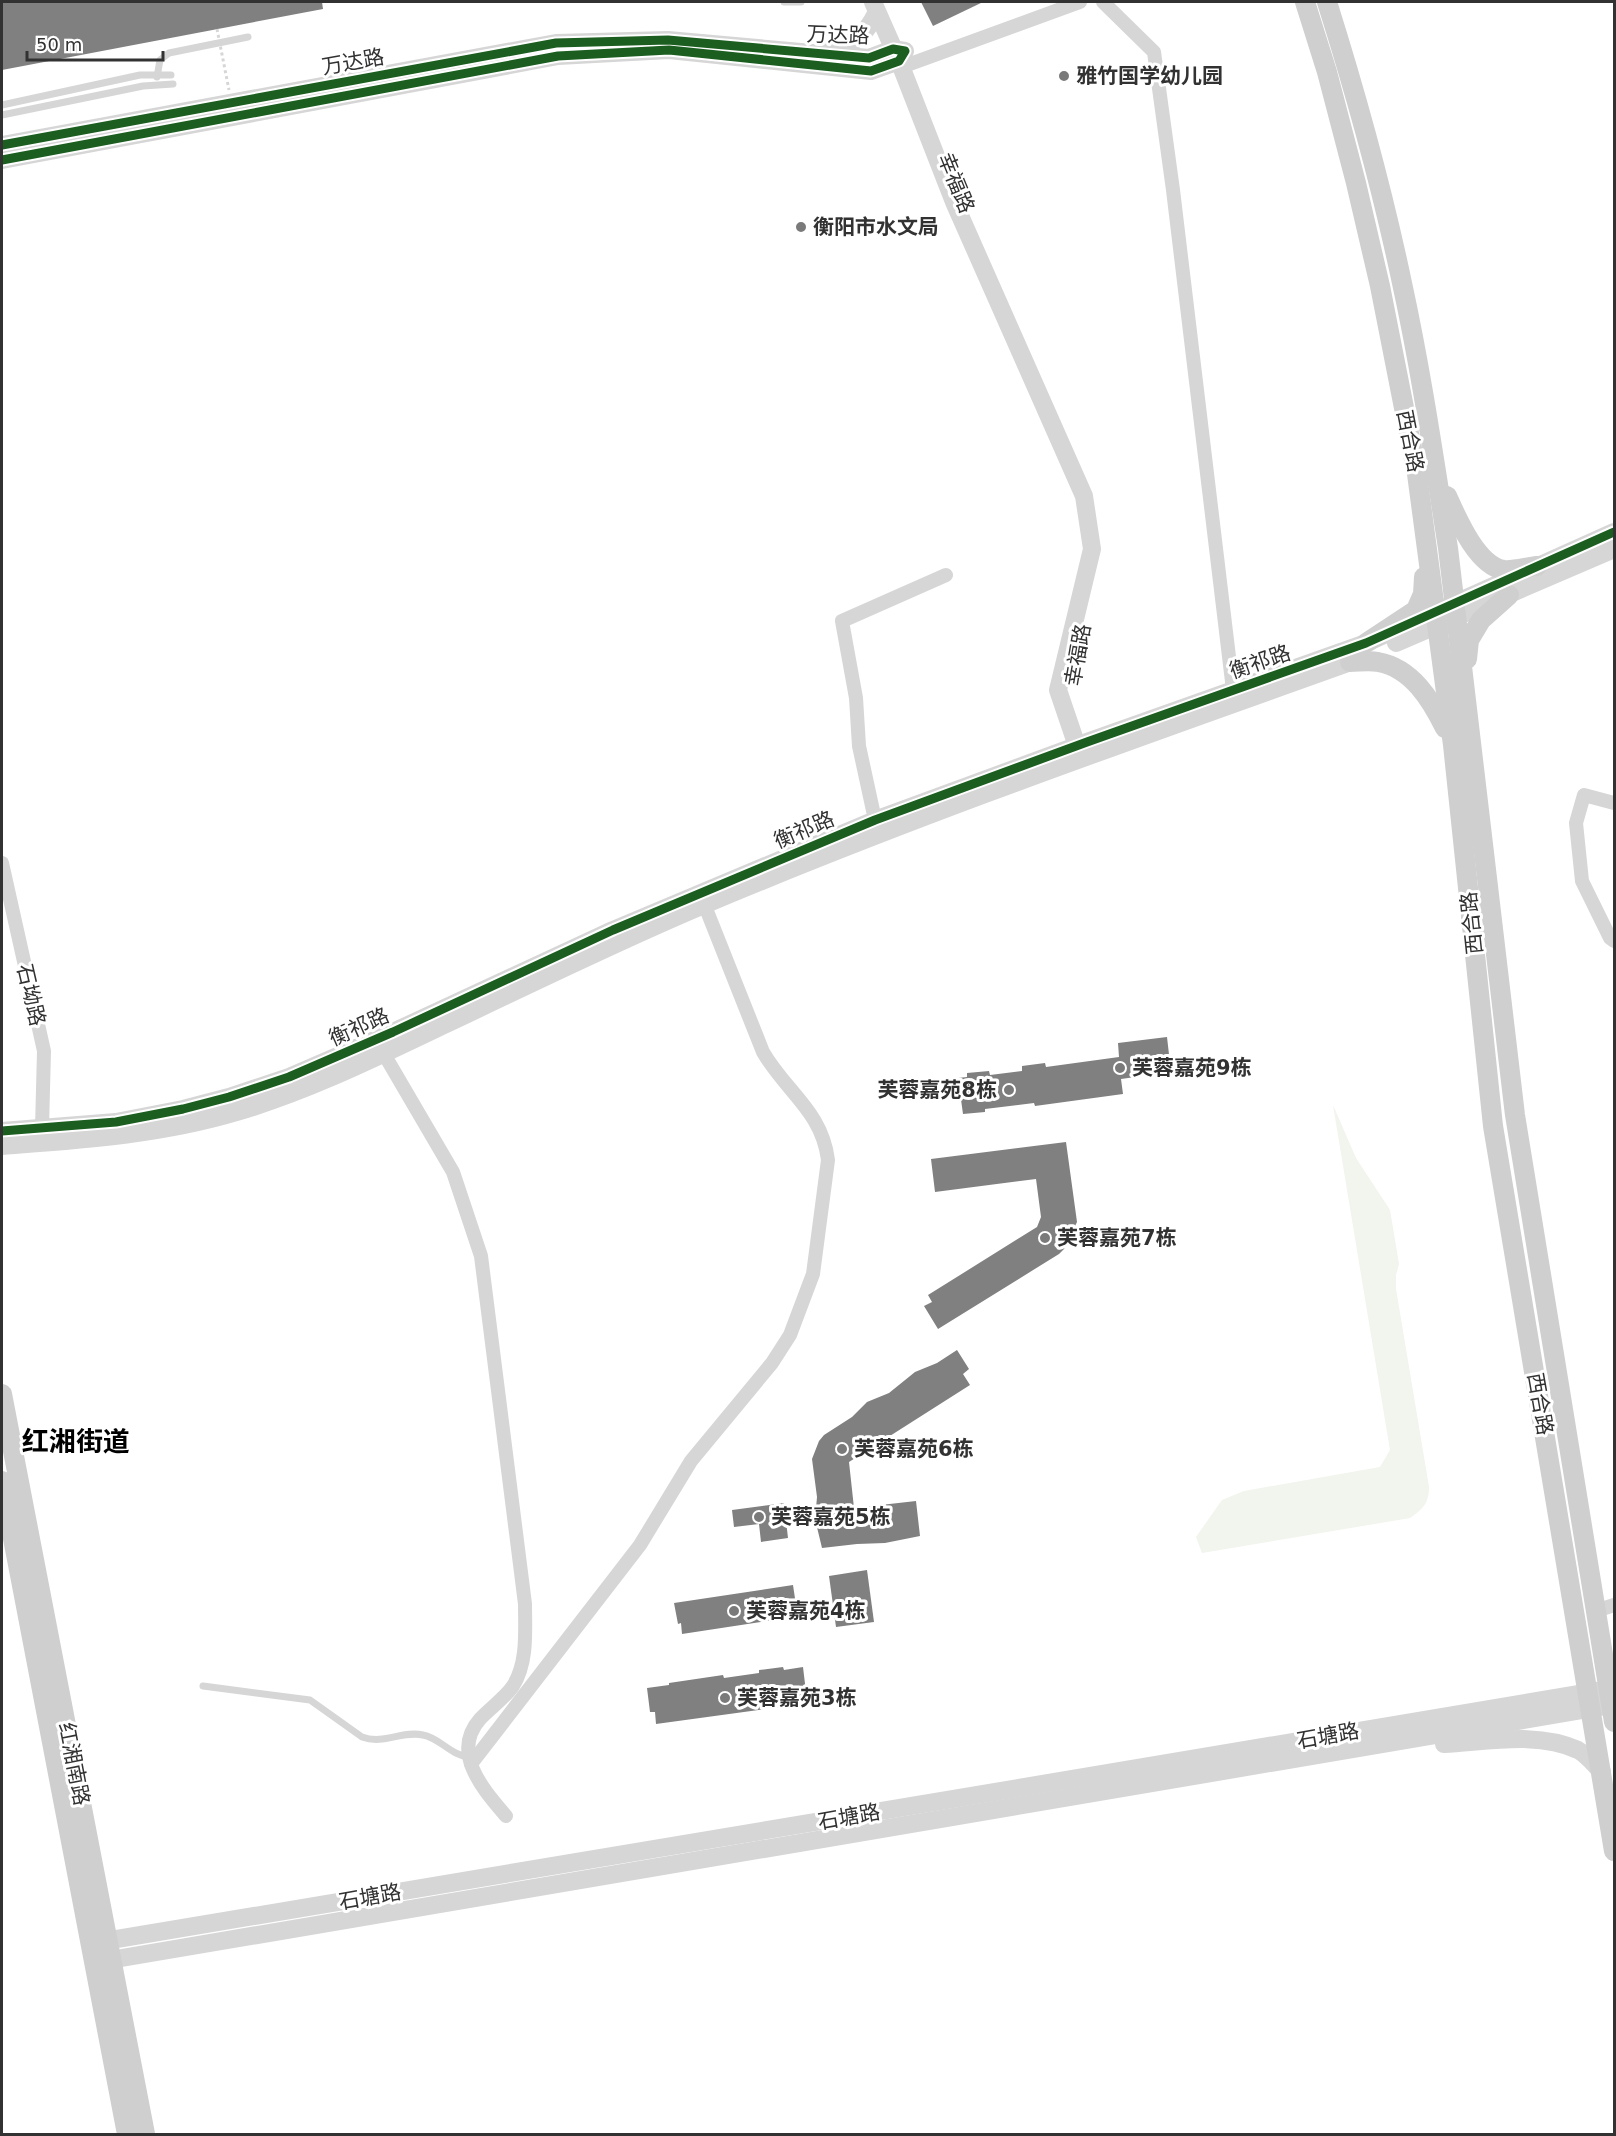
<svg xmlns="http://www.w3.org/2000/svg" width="1616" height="2136" viewBox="0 0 1616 2136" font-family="'DejaVu Sans','Noto Sans SC',sans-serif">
<rect width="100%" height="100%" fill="#fff"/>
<!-- green -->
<path fill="#f1f5ed" d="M1333,1105L1356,1158L1390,1210L1399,1264L1396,1275V1289L1429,1487C1429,1503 1423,1509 1410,1518L1202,1553L1196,1537L1222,1500L1244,1491L1380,1467L1390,1450Z"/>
<!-- building -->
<g fill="#808080">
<polygon points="2,2 322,2 323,9 2,70"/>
<polygon points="921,2 983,2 933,26"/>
<polygon points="1167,1037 1171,1072 1121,1079 1123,1094 1035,1106 1034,1103 985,1109 985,1112 963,1114 958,1078 967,1077 967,1073 989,1071 990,1075 1022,1071 1022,1066 1045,1063 1046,1067 1119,1057 1118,1043"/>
<polygon points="1066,1142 1077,1222 1064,1249 1059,1254 938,1329 924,1306 932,1302 928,1295 1037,1227 1041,1217 1036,1179 935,1192 931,1159"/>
<polygon points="957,1350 969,1369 963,1374 970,1385 849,1462 854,1508 916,1501 920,1536 885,1543 857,1544 822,1548 815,1519 817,1497 812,1459 819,1441 824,1435 852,1417 867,1402 889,1393 915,1372 937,1363"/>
<polygon points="784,1503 788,1538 761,1542 759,1524 734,1527 732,1510"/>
<polygon points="867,1570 874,1622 836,1627 829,1576"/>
<polygon points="793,1585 796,1605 792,1606 794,1617 682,1634 681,1623 678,1624 674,1603"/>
<polygon points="783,1667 784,1670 803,1667 806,1692 801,1692 803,1704 656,1724 655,1712 650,1712 647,1688 669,1685 669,1683 723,1675 724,1678 759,1673 759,1670"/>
</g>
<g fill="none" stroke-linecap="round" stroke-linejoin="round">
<!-- service -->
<g stroke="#d6d6d6" stroke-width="7">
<polyline points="784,2 801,2"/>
<polyline points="157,77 160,60 169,53 248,37"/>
<polyline points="2,105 140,75 171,75"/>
<polyline points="2,115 143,86 173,84"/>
<path d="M203,1686L310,1700L362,1737C384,1745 403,1730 423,1735C440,1738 450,1755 469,1757"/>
</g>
<!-- minor -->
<g stroke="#d6d6d6" stroke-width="14">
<polyline points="1103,2 1154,52 1173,190 1233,690"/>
<polyline points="910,64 1080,2"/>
<polyline points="1614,803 1584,795 1576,823 1582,881 1610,938 1614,941"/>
<polyline points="877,829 859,746 856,698 842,621 946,575"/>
<polyline points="2,863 44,1051 42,1128"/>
<path d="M384,1054L453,1172L481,1256L525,1604C525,1631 528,1662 513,1686C505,1698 490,1708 480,1719C450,1753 484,1790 506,1816"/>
<polyline points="1596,1611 1614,1605"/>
<path d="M471,1764L640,1545L691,1461L772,1363L790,1335L813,1274L828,1160C822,1111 786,1092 763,1052L701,896"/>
</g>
<!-- tertiary -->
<g stroke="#d6d6d6" stroke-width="18">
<polyline points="873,2 899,61 954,202 1084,496 1092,549 1058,690 1077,746 1084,753"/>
<path d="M827,51C856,42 863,39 877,12"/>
<polyline points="2,145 556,43 668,40 869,58 893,49 905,51 899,61 871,71 669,50 558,56 2,160"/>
<polyline points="1396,643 1614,549"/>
<polyline points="2,1131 116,1122 183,1109 229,1097 289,1077 393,1032 613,930 875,820 1087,742 1366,643 1614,532"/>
<path d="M2,1146C81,1140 160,1135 237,1112C308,1091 375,1058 442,1026C529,985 616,942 704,905C915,816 1130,741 1345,664"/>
<path d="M1444,1744C1486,1742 1538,1731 1578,1750C1587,1755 1595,1765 1602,1772"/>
<polyline points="93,1943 1609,1689"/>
<polyline points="98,1962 1612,1705"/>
</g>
<!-- secondary -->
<g stroke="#cfcfcf" stroke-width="20">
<polyline points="1305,2 1327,72 1356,183 1380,286 1417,474 1453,745 1493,1126 1614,1851"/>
<path d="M1327,2C1356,94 1382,188 1402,283C1421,370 1434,459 1448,548L1515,1115L1614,1722"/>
<path d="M1447,496C1457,518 1477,566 1504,570C1513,571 1527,567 1537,566"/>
<polyline points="1366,643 1416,610 1423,594 1424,577"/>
<polyline points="1467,659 1469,640 1481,620 1509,595"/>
<path d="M1350,662C1359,662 1369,660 1378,662C1412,668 1431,700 1445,728"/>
<polyline points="2,1394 145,2134"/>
<polyline points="2,1481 127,2134"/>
</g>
<!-- path-bridge -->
<polyline stroke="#d6d6d6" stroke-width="3" stroke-dasharray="3 3" stroke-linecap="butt" points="217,29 229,90"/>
<defs>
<g id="cycleway">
<polyline points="2,145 556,43 668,40 869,58 893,49 905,51 899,61 871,71 669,50 558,56 2,160"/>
<polyline points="2,1131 116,1122 183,1109 229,1097 289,1077 393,1032 613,930 875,820 1087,742 1366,643 1614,532"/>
</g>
</defs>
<!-- cycleway casing -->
<use href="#cycleway" stroke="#fff" stroke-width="13"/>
<!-- cycleway -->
<use href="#cycleway" stroke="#1b5e20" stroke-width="9"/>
</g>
<!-- markers -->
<g fill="#7a7a7a" stroke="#fff" stroke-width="2">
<circle cx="1064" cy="76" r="6"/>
<circle cx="801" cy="227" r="6"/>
<circle cx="1120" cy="1068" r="6"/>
<circle cx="1009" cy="1090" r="6"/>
<circle cx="1045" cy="1238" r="6"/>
<circle cx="842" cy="1449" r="6"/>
<circle cx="759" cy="1517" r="6"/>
<circle cx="734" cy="1611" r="6"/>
<circle cx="725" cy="1698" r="6"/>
</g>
<g text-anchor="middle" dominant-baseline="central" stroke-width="6" stroke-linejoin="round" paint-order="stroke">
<!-- street labels -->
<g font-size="21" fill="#323232" stroke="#fff">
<text transform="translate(838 35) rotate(2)">万达路</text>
<text transform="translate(353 62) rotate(-10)">万达路</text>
<text transform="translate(956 183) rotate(68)">幸福路</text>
<text transform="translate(1410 441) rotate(79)">西合路</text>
<text transform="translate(1078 655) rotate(-80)">幸福路</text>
<text transform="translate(1260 662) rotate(-19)">衡祁路</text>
<text transform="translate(804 830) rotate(-23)">衡祁路</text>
<text transform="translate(1472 923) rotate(-96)">西合路</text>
<text transform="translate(31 995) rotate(77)">石坳路</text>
<text transform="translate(359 1027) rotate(-24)">衡祁路</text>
<text transform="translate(1540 1404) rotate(80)">西合路</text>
<text transform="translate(1328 1736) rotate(-10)">石塘路</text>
<text transform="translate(74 1764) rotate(79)">红湘南路</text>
<text transform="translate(849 1817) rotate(-10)">石塘路</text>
<text transform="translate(370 1897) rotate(-10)">石塘路</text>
</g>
<!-- poi labels -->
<g font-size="21" font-weight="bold" fill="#323232" stroke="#fff" text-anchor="start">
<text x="1076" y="76">雅竹国学幼儿园</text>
<text x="813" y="227">衡阳市水文局</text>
<text x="1132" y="1068">芙蓉嘉苑9栋</text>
<text x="997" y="1090" text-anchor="end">芙蓉嘉苑8栋</text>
<text x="1057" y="1238">芙蓉嘉苑7栋</text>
<text x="854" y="1449">芙蓉嘉苑6栋</text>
<text x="771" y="1517">芙蓉嘉苑5栋</text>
<text x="746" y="1611">芙蓉嘉苑4栋</text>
<text x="737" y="1698">芙蓉嘉苑3栋</text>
</g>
<!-- district labels -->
<g font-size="27" font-weight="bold" fill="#000" stroke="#fff">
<text x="76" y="1441">红湘街道</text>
</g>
</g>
<!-- border -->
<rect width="1616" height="2136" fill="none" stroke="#323232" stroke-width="6"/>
<!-- scale -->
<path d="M27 51v9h136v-9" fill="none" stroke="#323232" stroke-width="3"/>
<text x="36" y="51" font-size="18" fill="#323232" stroke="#ffffff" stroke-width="4.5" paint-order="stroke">50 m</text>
</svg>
